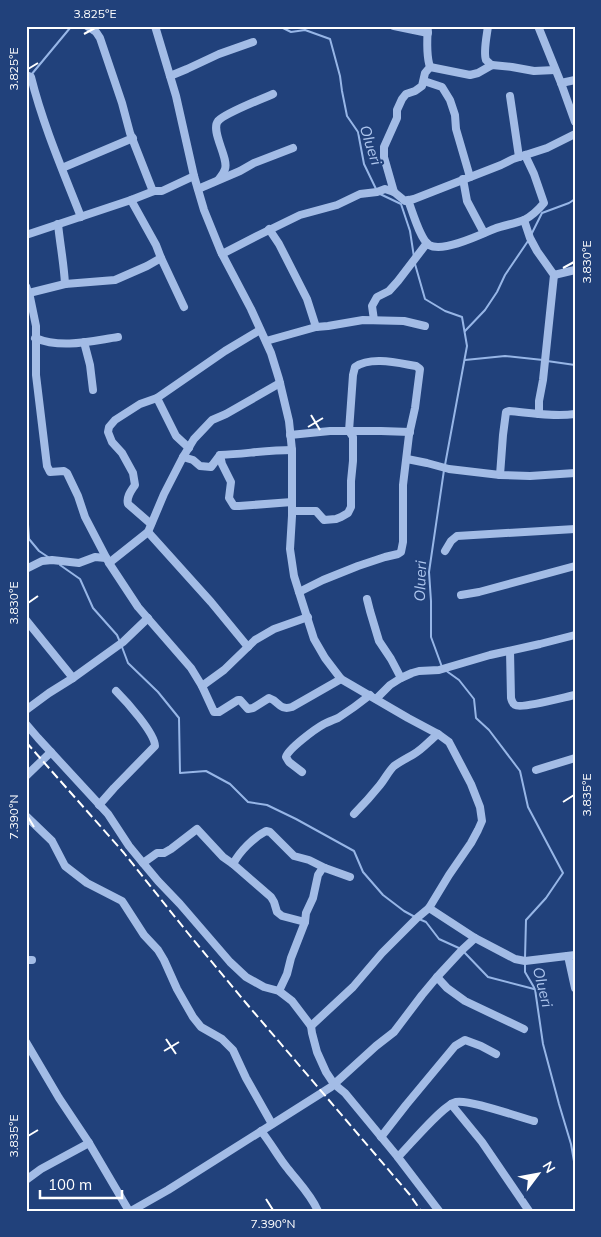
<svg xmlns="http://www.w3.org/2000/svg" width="601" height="1237" viewBox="0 0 601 1237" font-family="Mulish,sans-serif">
<rect width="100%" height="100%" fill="#21417b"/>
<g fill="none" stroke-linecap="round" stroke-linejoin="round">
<!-- stream -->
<g stroke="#97b6e7" stroke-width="2">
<polyline points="279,26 291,32 305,30 330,39 340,76 342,91 347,116 358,132 364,164 377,191"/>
<polyline points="31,75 70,28 73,26"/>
<polyline points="380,194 401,204 410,231 414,257"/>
<polyline points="531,235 542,213 569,203 575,199"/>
<polyline points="415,264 425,299 445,311 462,317 467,346 445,465"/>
<polyline points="465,331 485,310 497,292 505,275 528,241"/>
<polyline points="465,360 505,356 543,360"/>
<polyline points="547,361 575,365"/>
<polyline points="27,510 29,539 39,551 48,557"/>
<polyline points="60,565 80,579 93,608 117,635 120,642"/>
<polyline points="122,647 128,663 158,692 179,718 180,773 206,771 230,784 248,802 267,805 296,819 354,851 363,872 383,895 404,911 415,917"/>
<polyline points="442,667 431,637 431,601 429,572 444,470"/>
<polyline points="445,670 459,680 474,699 476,718 489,730 520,771 528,807 563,873 546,898 526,920 525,958"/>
<polyline points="419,919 426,922 439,939 461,949"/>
<polyline points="464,952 488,977 534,989"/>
<polyline points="525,963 525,972 535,989 543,1044 559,1104 571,1144 575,1167"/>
</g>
<!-- minor -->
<g stroke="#a3bce6" stroke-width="8">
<polyline points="87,26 96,32 100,38 122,103 130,133 152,189 154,191"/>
<polyline points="155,26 176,96 194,176 204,210 221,252 251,309 271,353 279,379 289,421 292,450 292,516 290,549 294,576 299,592 314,639 325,658 341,679 408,718 438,734 449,742 471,784 480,807 482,821 478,830 471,843 449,875 429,908 417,918 382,953 353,987 311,1026"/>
<polyline points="394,26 428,33"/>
<path d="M488,26C487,35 483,52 486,60C488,62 490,64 492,65"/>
<polyline points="538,26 561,83 575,122"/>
<polyline points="430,67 470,75 478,73 492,65 512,67 534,71 555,70"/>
<path d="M26,75L31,77C43,125 63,171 81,217"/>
<polyline points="170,76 187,69 219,54 253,42"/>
<polyline points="424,81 442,87 450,100 455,115 456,129 470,177"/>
<polyline points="561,83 575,80"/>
<polyline points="510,96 519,157"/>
<polyline points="62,168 133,138"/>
<path d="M219,179C221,176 224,173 225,169C229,158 210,131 218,121C225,113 262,99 273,94"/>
<polyline points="463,179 467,201 484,233"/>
<polyline points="198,189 240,171 254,163 293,148"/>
<path d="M394,192L384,157V147L397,118V110L402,99L406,94L415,91L422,86L425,73L430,67C426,55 427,39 428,26"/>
<polyline points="131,200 156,245 161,258 184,307"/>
<path d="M408,200C412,210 420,239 429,245C443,253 480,235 494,229C504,225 514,224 524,220C532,216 539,209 544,203L534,174L525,155"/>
<polyline points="524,220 530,238 537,251 554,275 543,380 539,401 539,414"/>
<path d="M58,224C60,244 64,264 65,284"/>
<polyline points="269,229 279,244 307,299 316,327"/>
<polyline points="26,235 131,200 154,191 162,191 194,176"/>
<polyline points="222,254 259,235 300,215 337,205 360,194 377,192 385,189 394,192 405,201 414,199 501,165 513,159 547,148 575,134"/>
<polyline points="554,275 575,270"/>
<path d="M26,286L30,297L36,326V375L47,466L50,472L64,471L67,473L78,496L85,517L109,563L138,607L191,668L202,686L214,712H219L238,700H240L248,709L253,708L269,698C279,701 279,711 292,707L341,679"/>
<polyline points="29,293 65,284 115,280 147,266 161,258"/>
<polyline points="374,320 372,306 377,297 389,291 398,281 427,243"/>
<path d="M35,338C62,349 91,341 118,337"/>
<polyline points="266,341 316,327 328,326 363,320 404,321 425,326"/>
<polyline points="84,342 90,365 93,390"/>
<polyline points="157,398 176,436 189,448"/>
<polyline points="290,435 330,431 381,431 410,432"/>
<polyline points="220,455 222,464 231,482 229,498 234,506 239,506 292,502"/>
<path d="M183,457L193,460L200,466L211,467L220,455C244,454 268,450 292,450"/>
<polyline points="407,459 427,463 449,469 500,475 530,476 575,473"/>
<path d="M500,475L503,435L506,412L509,411C531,413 553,417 575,414"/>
<path d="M292,511H316L324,520L336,519L341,517L348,513L351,507V481L353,461V437L349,431L353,375L355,367C371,356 398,363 416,366L420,369L415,408L409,435L403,485V542L401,552L398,554L385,557L358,566L323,580L299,592"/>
<path d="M151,524L128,504C126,497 131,491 135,485L133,473L122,453L112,442L108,432L109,427L115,420L140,404L157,398L225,351L260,330"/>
<polyline points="148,532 211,602 248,647"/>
<polyline points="445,551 451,541 457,536 575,529"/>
<polyline points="109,563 148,532 164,494 183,457 194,439 212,420 226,414 280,383"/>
<polyline points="26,569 42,561 52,560 79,563 95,557 106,558"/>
<polyline points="461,595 479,592 575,566"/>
<polyline points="367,599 370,611 379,641 391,659 401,678"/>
<polyline points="26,620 73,678 49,693 26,710"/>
<path d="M510,651L511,698C512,701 512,703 515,705C521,709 565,697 575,695"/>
<polyline points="73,678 123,642 148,618"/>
<polyline points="202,686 224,670 255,640 274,629 308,617"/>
<polyline points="376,699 390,685 401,678 412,673 419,671 439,670 490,655 540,644 575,635"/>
<polyline points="26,724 38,738 108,814 129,846 143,863 158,881 180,904 230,962 246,977 264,987 279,991 292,1001 311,1026 312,1033 317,1052 326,1072 334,1084 345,1093 397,1156 439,1211"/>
<polyline points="536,770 575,758"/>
<path d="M302,772L289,762L286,757C288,749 315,729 324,724C328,722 333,720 338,718C349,711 360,703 370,695"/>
<polyline points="26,776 51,752"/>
<path d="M99,805L114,788L155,746C155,733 126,701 116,691"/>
<path d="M354,814C363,805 372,795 380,785C385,779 388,772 394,766C401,761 407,758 414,754C423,749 430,740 438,734"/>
<polyline points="26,816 52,841 65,866 87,883 122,901 124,904 144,935 158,950 164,960 177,989 193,1017 201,1027 222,1039 233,1050 246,1078 272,1124"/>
<polyline points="143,863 157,853 164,853 171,849 197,829 223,857 233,864 271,897 274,902 277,912 282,916 305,922"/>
<path d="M233,864C240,851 253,838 266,831L270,832L294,856L309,860L325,868"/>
<polyline points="429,908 475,938 515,959 525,961 575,955"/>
<polyline points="568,956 575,988"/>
<polyline points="26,960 32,960"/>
<polyline points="437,977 447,988 465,1001 524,1029"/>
<polyline points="279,991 287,974 291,958 305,922 306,913 313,898 318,875 322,869 325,868 350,877"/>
<polyline points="26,1042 59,1098 89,1143 129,1211"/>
<polyline points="451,1104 482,1142 529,1211"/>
<path d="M261,1131C271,1143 278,1157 288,1169C299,1183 311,1195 318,1211"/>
<polyline points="381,1137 406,1105 455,1046 465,1040 481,1046 496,1054"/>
<path d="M398,1157C409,1146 443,1105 456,1102C469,1099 518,1117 534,1121"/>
<polyline points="26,1180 41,1169 89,1143"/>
<polyline points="131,1211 168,1190 331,1087 376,1046 394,1032 422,995 437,977 462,950 475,938"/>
</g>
<!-- rail -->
<polyline stroke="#fff" stroke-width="2" stroke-dasharray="9 4" stroke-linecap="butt" points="26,742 124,853 187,932 246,1003 410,1195 421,1211"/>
</g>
<!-- ticks -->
<path fill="none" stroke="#fff" stroke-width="2" d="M84,34L95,28M28,69L38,63M563,268L574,262M311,415L320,430M308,427L323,418M28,603L38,596M563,802L574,795M28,817L34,827M166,1039L176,1054M164,1051L179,1042M28,1136L38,1130M266,1199L273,1210"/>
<g text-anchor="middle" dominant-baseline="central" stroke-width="4" stroke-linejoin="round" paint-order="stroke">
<!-- water labels -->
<g font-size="15" font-style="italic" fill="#aec6ee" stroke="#21417b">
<text transform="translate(371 145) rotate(72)">Olueri</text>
<text transform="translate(420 581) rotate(-88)">Olueri</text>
<text transform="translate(543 987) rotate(76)">Olueri</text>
</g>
</g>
<!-- border -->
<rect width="601" height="1237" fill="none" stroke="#21417b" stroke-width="55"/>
<!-- north arrow -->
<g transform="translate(538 1174) rotate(58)" stroke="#21417b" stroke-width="4" paint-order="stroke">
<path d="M0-4L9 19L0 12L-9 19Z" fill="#ffffff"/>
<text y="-8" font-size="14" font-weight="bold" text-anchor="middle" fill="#ffffff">N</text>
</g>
<!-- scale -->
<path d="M40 1190v8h82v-8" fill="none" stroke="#ffffff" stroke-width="2.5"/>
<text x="48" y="1190" font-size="15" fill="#ffffff" stroke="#21417b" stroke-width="4" paint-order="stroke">100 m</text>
<rect x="28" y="28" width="546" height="1182" fill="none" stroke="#fff" stroke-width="2"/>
<g font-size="12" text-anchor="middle" fill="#fff">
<text x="95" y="18">3.825°E</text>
<text transform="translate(14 69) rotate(-90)" y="4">3.825°E</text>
<text transform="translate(587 262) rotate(-90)" y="4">3.830°E</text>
<text transform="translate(14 603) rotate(-90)" y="4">3.830°E</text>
<text transform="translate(587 795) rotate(-90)" y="4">3.835°E</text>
<text transform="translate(14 817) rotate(-90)" y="4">7.390°N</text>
<text transform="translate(14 1136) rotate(-90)" y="4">3.835°E</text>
<text x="273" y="1228">7.390°N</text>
</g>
</svg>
